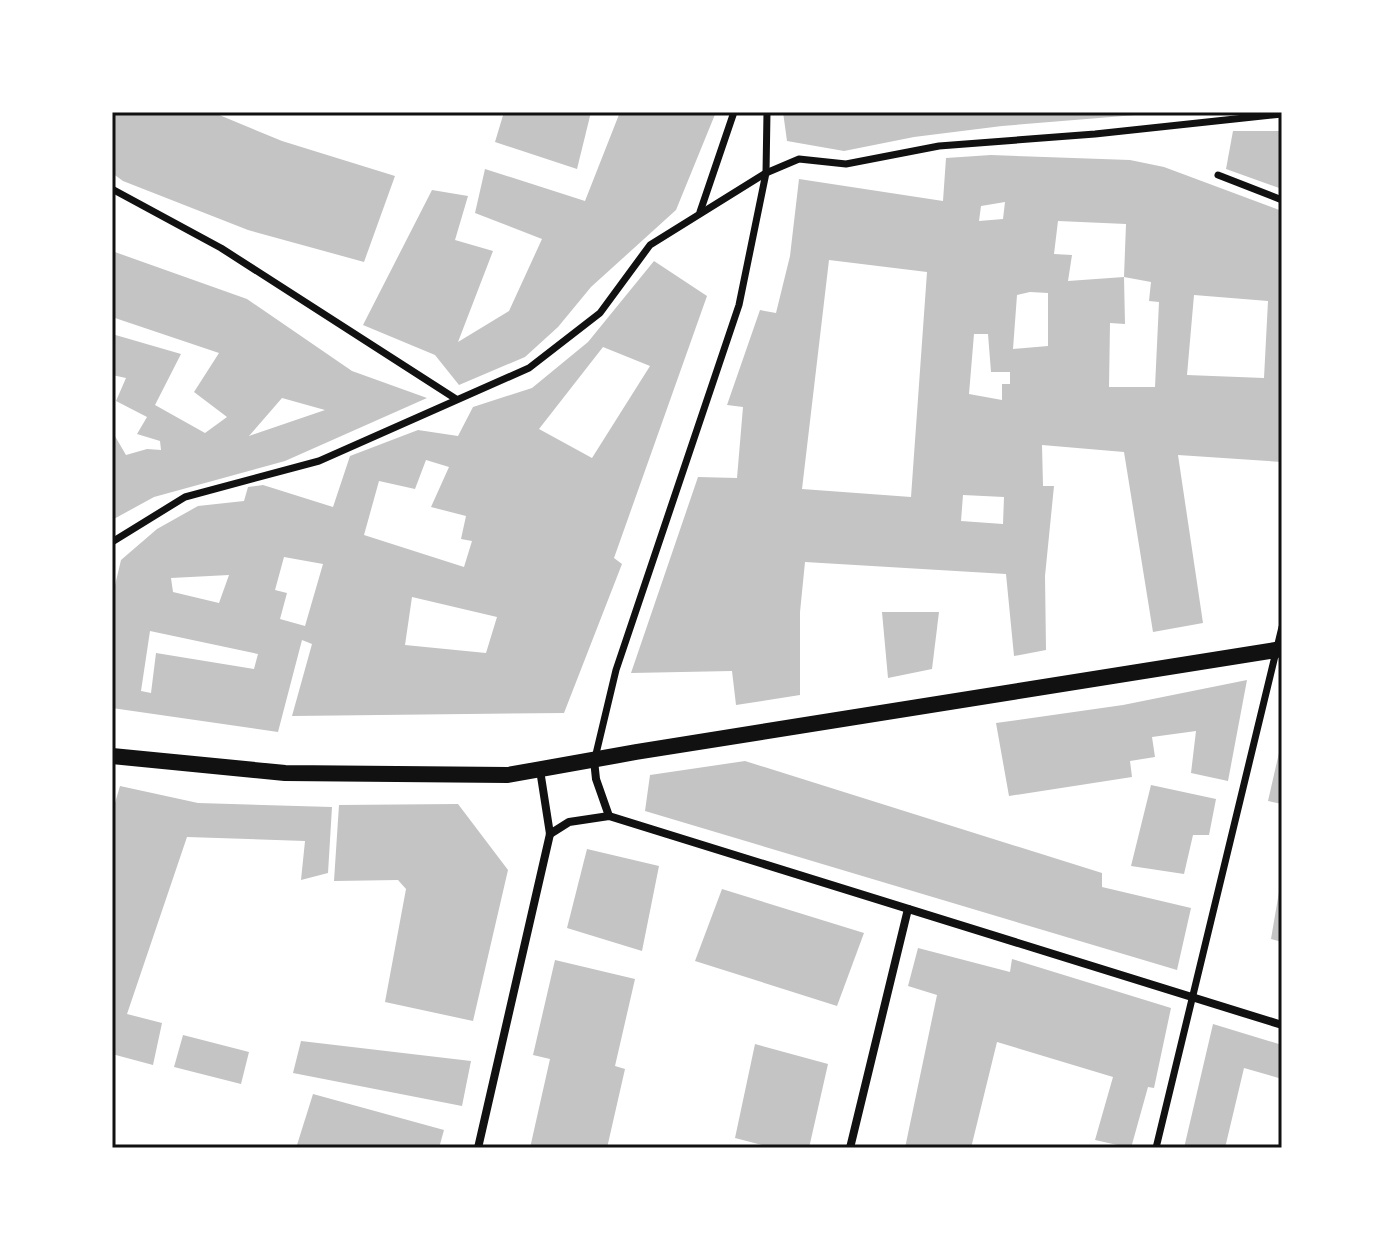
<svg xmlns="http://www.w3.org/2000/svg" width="1394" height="1260" font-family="'Noto Sans',sans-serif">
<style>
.building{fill:#c4c4c4;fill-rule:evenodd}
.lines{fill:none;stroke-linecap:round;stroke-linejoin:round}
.pedestrian{stroke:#111;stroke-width:7}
.minor{stroke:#111;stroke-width:8}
.secondary{stroke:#111;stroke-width:16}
.neatline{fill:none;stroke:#111;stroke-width:3}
</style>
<rect width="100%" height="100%" fill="#fff"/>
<g class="building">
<polygon points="112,112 212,112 282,141 395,176 364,262 248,230 123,181 112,173"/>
<polygon points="504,112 591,112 577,169 495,142"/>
<polygon points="620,112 716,112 676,210 591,287 558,327 525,357 459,385 435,355 363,325 432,190 468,196 455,240 493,251 458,342 509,311 542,239 475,213 485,169 585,201"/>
<polygon points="783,112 1147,112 1148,114 1002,126 914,137 844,151 787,141"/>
<polygon points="1233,131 1282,131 1282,189 1226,169"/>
<path d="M991 155 1130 160 1164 167 1282 211V462L1178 455 1203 623 1153 632 1124 452 1042 445 1043 486H1054L1045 576 1046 650 1014 656 1006 574 805 562 800 612V695L736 705 732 671 631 673 698 477 737 478 743 407 727 405 760 310 776 313 790 256 799 179 943 201 946 158ZM1005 202 1003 219 979 221 981 206ZM1058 221 1126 224 1124 277 1151 282 1149 301 1159 302 1155 387H1109L1110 323 1125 324 1124 277 1068 281 1072 255 1054 254ZM829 260 927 272 911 497 802 489ZM1030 292 1048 293V346L1013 349 1017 295ZM1194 295 1268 301 1264 378 1187 375ZM974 334H988L991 372H1010V384H1002V400L969 394ZM963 495 1004 497 1003 524 961 521Z"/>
<path d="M112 251 247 299 352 371 427 398 285 461 154 497 112 520V431L126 455 147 449 161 450 160 441 137 434 147 417 116 401 126 378 112 375V334L181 354 155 405 205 433 227 417 194 392 219 353 112 317ZM282 398 325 410 249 436Z"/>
<path d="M654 261 707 296 614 558 622 564 564 713 292 716 312 644 302 640 278 732 112 708V598L121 560 157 529 198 506 244 501 248 487 263 485 333 507 350 456 418 430 458 436 473 407 532 388 588 342ZM603 347 650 366 592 458 539 429ZM426 460 449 467 431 507 466 516 461 539 472 541 464 567 364 535 379 481 415 489ZM284 557 323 564 305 626 280 619 287 593 275 590ZM229 575 219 603 173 592 171 578ZM412 597 497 617 486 653 405 645ZM150 631 258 654 254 669 156 653 151 693 141 691Z"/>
<polygon points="882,612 939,612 932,669 888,678"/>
<polygon points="1247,680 1228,781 1191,773 1196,731 1152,737 1155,757 1130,761 1132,777 1009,796 996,723 1123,705"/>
<polygon points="1281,744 1282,744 1282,804 1268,801"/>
<polygon points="745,761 1102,873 1102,887 1191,908 1177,970 645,811 650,775"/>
<polygon points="1151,785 1216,799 1209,835 1193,835 1184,874 1131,866"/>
<polygon points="120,786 198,803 332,807 328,873 301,880 305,841 187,837 127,1014 162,1023 153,1065 112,1054 112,813"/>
<polygon points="458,804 508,870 473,1021 385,1002 406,889 398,880 334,881 339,805"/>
<polygon points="587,849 659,866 642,951 567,928"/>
<polygon points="1280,886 1282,886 1282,942 1271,939"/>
<polygon points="722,889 864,933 837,1006 695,961"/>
<polygon points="918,948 1010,972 1012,959 1171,1008 1154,1088 1148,1087 1131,1148 1095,1140 1113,1077 997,1042 971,1148 905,1148 937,995 908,986"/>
<polygon points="555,960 635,979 615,1066 625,1069 607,1148 530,1148 550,1059 533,1055"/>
<polygon points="1213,1024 1282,1045 1282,1079 1244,1068 1225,1148 1184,1148"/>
<polygon points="183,1035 249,1052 241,1084 174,1067"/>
<polygon points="301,1041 471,1061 462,1106 293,1073"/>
<polygon points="755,1044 828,1064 809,1148 774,1148 735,1138"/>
<polygon points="313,1094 444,1130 439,1148 309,1148 297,1145"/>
</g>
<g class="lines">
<g class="pedestrian">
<polyline points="1218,175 1282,200"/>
<polyline points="112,189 221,248 456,399"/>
<polyline points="700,212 734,112"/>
<polyline points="112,542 185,497 319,461 529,368 600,313 650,245 766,173 799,159 846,164 939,146 1095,134 1282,114"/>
<polyline points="595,758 616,670 739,305 766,173 767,112"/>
<polyline points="1156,1148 1282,627"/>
</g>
<g class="minor">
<polyline points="594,760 596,779 609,816"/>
<polyline points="550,834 569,822 609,816 1282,1025"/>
<polyline points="478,1148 550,834 540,770"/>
<polyline points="850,1148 908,909"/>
</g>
<polyline class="secondary" points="112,756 285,773 508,775 636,752 1282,649"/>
</g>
<rect width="1394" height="1260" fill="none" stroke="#ffffff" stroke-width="228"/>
<rect x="114" y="114" width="1166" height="1032" class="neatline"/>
</svg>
